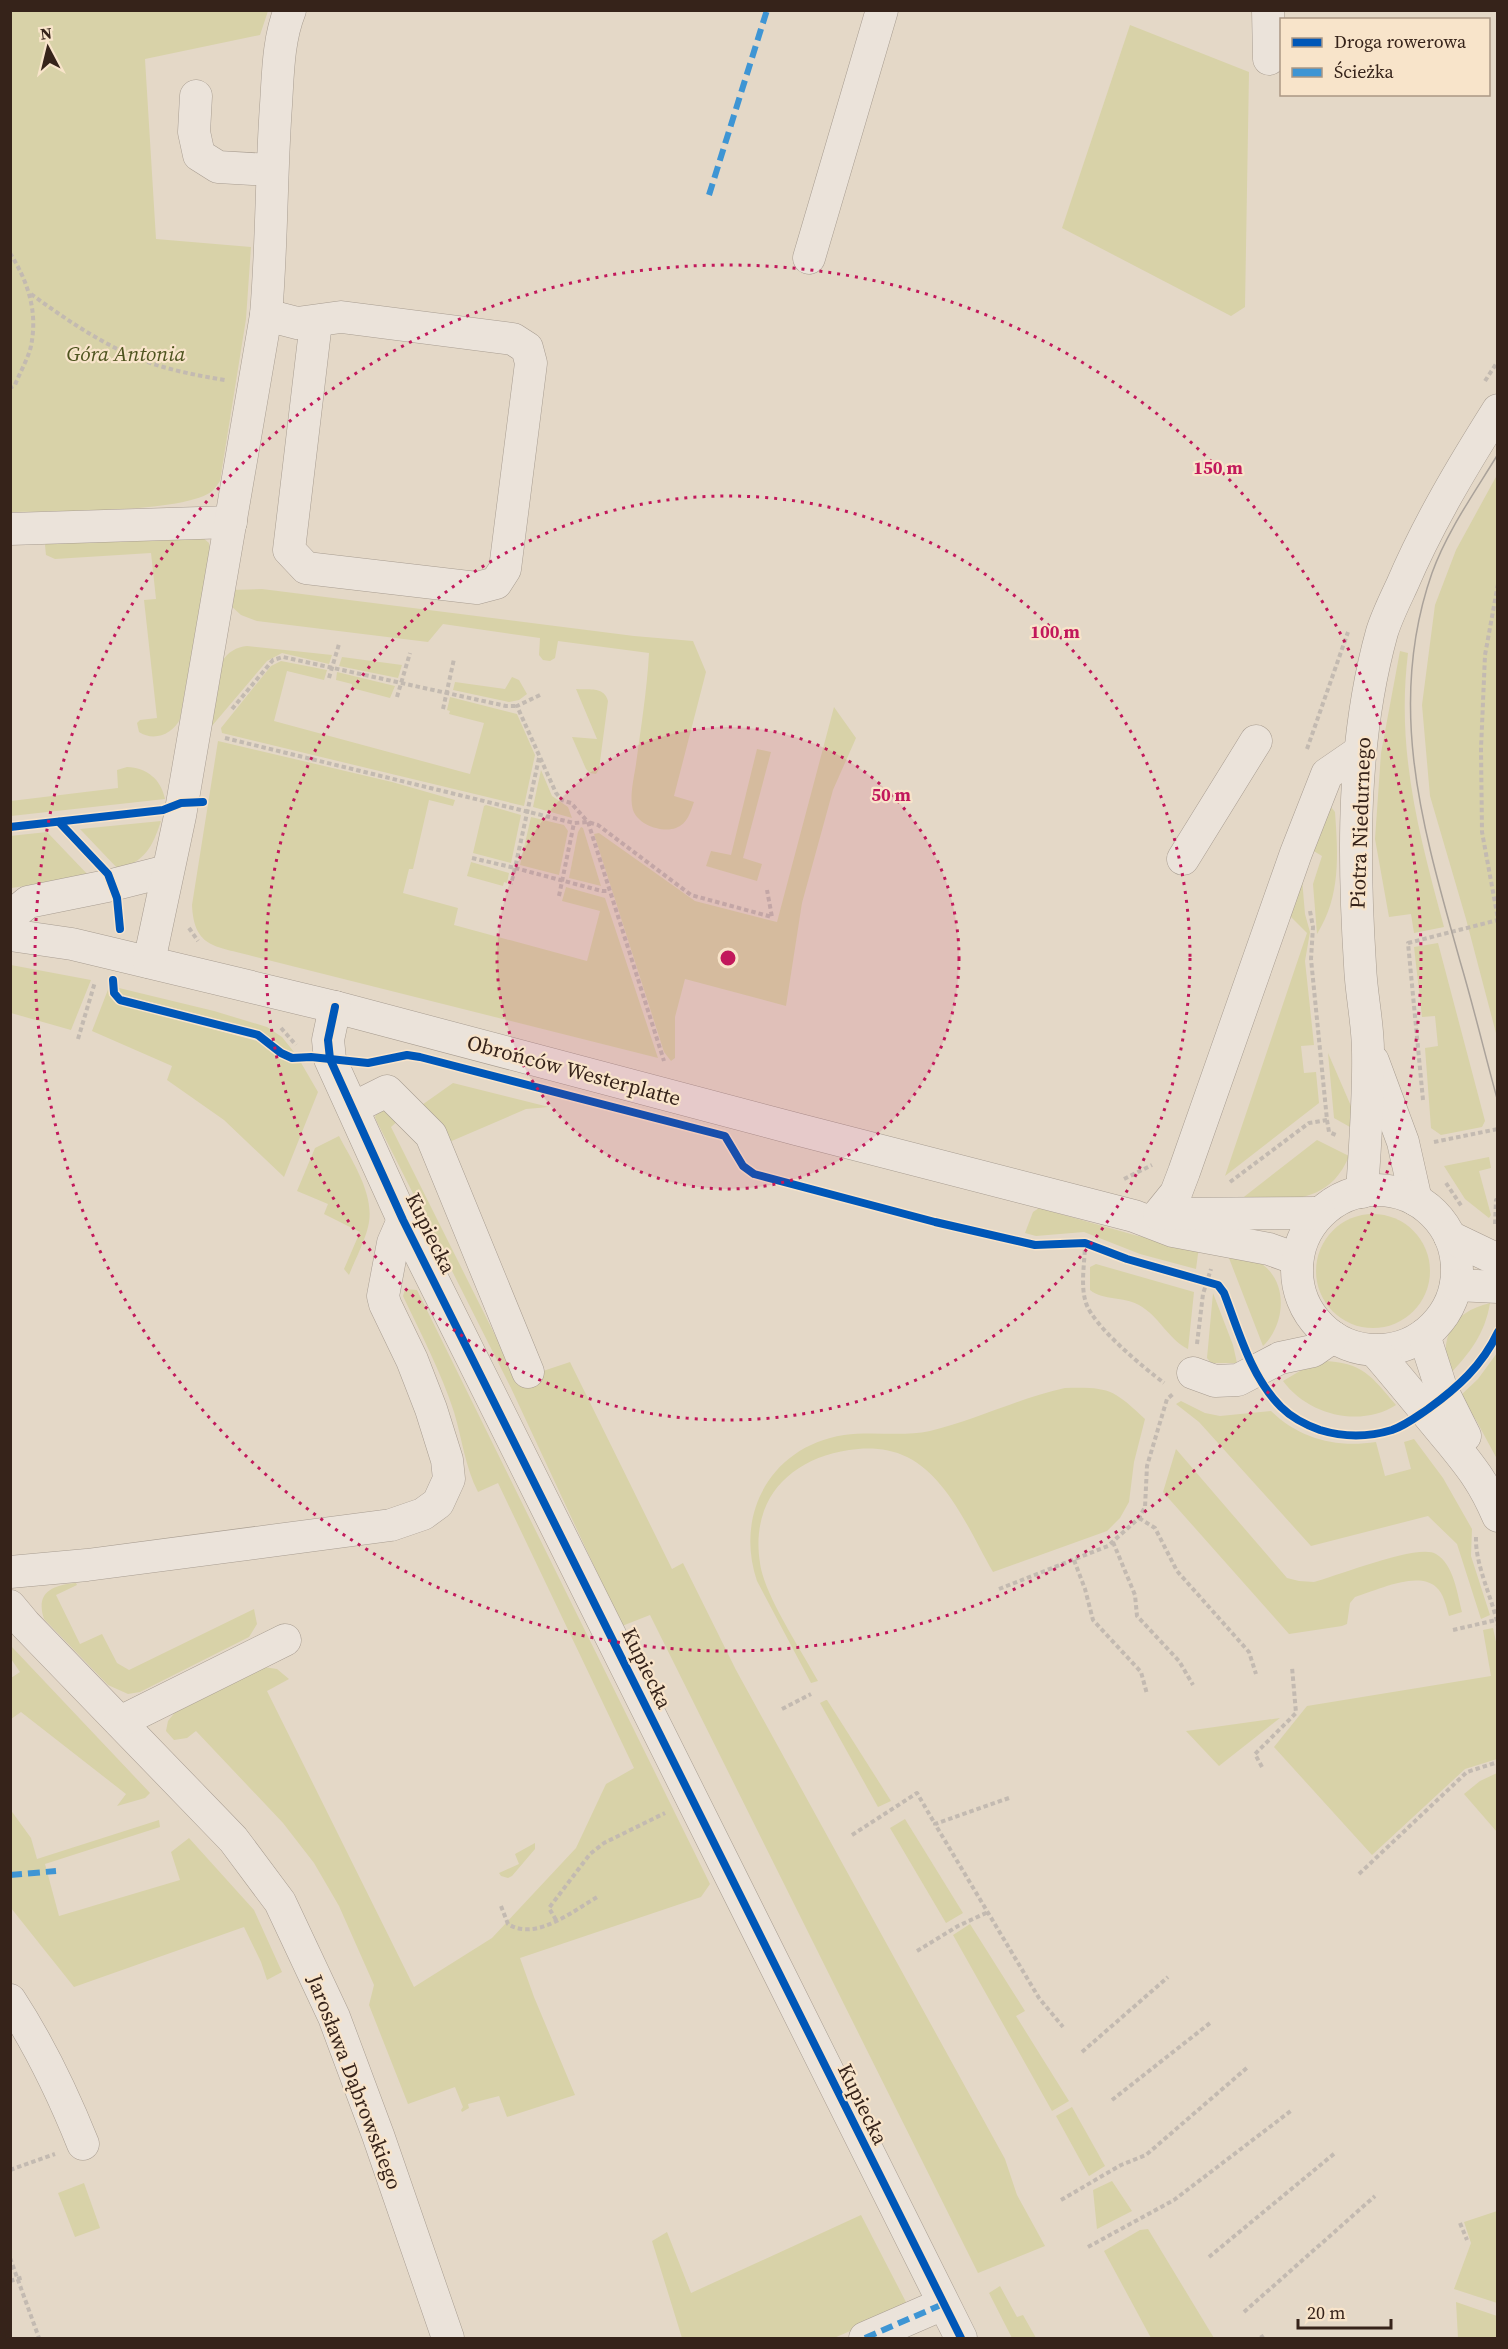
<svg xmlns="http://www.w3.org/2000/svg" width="1508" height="2349" font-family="'Source Serif 4',serif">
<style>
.green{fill:#d8d2a8}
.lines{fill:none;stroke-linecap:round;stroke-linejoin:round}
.minor-casing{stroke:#a89d91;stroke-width:33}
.path{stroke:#c3bab1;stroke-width:4;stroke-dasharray:4.5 3;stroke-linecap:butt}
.minor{stroke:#ebe3da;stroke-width:32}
.tram{stroke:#aaa29a;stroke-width:1.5}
.quiet{stroke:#3e95d4;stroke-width:6;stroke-dasharray:12 6;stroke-linecap:butt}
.cycleway-casing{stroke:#f8e4ca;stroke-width:11}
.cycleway{stroke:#0057b8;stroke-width:8}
.ring{fill:none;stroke:#c2185b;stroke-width:3;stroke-dasharray:3 6}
.labels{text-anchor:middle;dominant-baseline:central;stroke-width:4.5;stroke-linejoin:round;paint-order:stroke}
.park-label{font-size:21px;font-style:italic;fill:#4e541f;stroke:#f8e4ca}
.street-label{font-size:21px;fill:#36231a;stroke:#f8e4ca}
.centre{fill:#c2185b;stroke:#f8e4ca;stroke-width:3}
.ring-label{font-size:18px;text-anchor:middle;font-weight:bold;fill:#c2185b;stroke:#f8e4ca;stroke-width:4.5;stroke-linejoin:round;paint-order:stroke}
</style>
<rect width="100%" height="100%" fill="#e4d8c7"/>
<g class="green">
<path d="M10 11H268L260 35 145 59 156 239 251 247 246 319 220 481C217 485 214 490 211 492 181 513 52 511 11 512Z"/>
<polygon points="1130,25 1249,72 1245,307 1231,316 1062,228"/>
<polygon points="1497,475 1497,1037 1466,919 1430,796 1422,705 1435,605 1456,550"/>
<path d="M202 537 209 543 210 549 180 719C173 734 154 742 139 732L137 723 140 720 157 718 144 600 156 599 151 553 55 559 46 555 45 545 48 541Z"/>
<path d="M262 589 634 636 693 641 706 672 674 796 694 802C690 813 688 823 676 828 662 833 638 825 633 810 629 797 634 778 636 764 641 727 647 690 649 653L558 641 555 658 550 661 543 660 539 655 540 638 443 624 428 642 257 621 241 615 230 605 231 590Z"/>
<path d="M247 646 332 655 329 664 282 653 267 661 211 727 222 662C227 652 237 647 247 646Z"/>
<path d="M1400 651 1408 653C1396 751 1419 834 1444 927L1414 933 1411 914 1389 917 1375 839 1381 753Z"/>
<polygon points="342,657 402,665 398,678 339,666"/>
<polygon points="281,661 327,670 324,680 287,671 274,721 470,774 484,723 449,714 450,711 447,710 450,697 517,714 535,755 524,806 222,733 221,728 271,666"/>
<polygon points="337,672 395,686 390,698 352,688 352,684 336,680"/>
<polygon points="512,677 519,680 527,694 519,700 509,702 453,690 455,682 505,689"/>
<path d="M576 689C589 690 604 686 608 701L599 769 596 774 590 773 586 769 572 737 597 739Z"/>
<polygon points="834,707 856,738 833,790 802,903 786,1006 685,979 675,1017 675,1058 671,1061 664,1052 594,834 599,833 695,901 777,922"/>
<path d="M218 741 392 782 455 800 453 806 429 800 413 869H409L403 893 458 908 454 925 587 961 600 911 562 901 566 887 605 898 658 1058 252 956C217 946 194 949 192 905Z"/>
<polygon points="757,749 771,752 743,858 762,864 757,881 706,866 711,851 731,855"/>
<path d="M127 767C147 768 161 779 165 799L11 816V801L118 788 117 770Z"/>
<polygon points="541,770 552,796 568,807 572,818 533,807"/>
<polygon points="486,805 521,815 511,863 473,853 484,806"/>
<path d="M1331 807 1335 812C1338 855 1341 896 1317 934L1313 884 1322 856 1312 850Z"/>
<polygon points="531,817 564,825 568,831 559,875 520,865"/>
<path d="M161 821C152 848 146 859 119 870L80 829Z"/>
<polygon points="581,827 583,828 601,886 569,878 578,832"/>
<polygon points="47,832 90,877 11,888 10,836"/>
<polygon points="471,862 509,873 507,883 504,882 503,886 467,876"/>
<polygon points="1302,879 1305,914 1310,932 1305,961 1314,1045 1301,1046 1304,1073 1316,1072 1319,1103 1225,1176 1307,933 1289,915"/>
<polygon points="1438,943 1485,1121 1482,1127 1441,1135 1431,1128 1425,1048 1438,1046 1435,1016 1422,1017 1414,947"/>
<polygon points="11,965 91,980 71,1030 11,1013"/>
<polygon points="109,987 109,995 116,1002 257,1041 280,1059 293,1062 300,1061 318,1092 284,1177 224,1120 167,1080 172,1066 92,1031"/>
<polygon points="119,988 214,1011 267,1027 282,1037 294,1052 283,1049 258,1030 120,994"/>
<polygon points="1328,1053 1354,1113 1357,1131 1334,1118"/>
<polygon points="453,1083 549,1107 526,1109 447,1143 412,1112"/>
<polygon points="387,1109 400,1119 391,1127 519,1383 543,1371 570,1362 672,1569 683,1563 736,1670 1005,2159 1017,2195 1045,2246 978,2273 650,1615 622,1626 511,1388 377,1122 375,1117 377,1112"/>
<path d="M339 1136C353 1163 376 1196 368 1227 364 1243 355 1260 349 1275L344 1269 360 1232 324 1214 328 1204 297 1191 315 1148Z"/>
<path d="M1317 1140 1349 1156C1329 1206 1284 1200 1240 1200Z"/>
<polygon points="1489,1157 1491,1168 1479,1171 1491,1215 1489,1218 1465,1199 1444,1166"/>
<polygon points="1039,1208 1138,1236 1199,1246 1196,1269 1140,1254 1084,1232 1036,1236 1025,1233 1033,1212"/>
<circle cx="1373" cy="1271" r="57"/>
<path d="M1227 1253C1236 1255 1246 1257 1255 1260 1289 1276 1287 1323 1263 1346Z"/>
<path d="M1096 1264 1194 1292 1188 1349C1168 1339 1159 1316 1139 1305 1123 1296 1104 1301 1090 1290V1267Z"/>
<path d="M405 1289 417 1290 710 1884 701 1897 520 1958 534 1997 575 2095 507 2117 499 2096 468 2104 469 2108 462 2112 461 2110 463 2107 455 2087 408 2104 369 2005 374 1985 339 1906 314 1863 283 1823 196 1731 187 1738 174 1740 166 1731 168 1721 176 1711 264 1667 277 1669 289 1679 267 1691 414 1987 492 1938 576 1848 606 1784 634 1768 498 1483 478 1492C465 1467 462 1438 454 1412 441 1372 421 1334 403 1296Z"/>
<polygon points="1213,1293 1233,1345 1237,1363 1211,1363 1207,1358"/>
<path d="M1490 1303C1485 1334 1469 1354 1448 1376 1440 1337 1450 1313 1490 1303Z"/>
<polygon points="1497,1353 1497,1459 1476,1420 1459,1397 1478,1379"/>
<path d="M1322 1361C1363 1362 1371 1376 1396 1405 1360 1428 1308 1415 1283 1381L1310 1365Z"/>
<path d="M1065 1388C1109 1387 1113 1389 1145 1419L1134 1462 1129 1502 1120 1518 1107 1531 993 1572C971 1534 948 1477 907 1457 889 1448 868 1447 849 1450 789 1459 750 1500 760 1563 764 1595 802 1651 818 1681L811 1683 757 1581C734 1513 772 1446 844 1435 873 1431 902 1437 930 1431 976 1420 1019 1398 1065 1388Z"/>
<path d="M1181 1401 1205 1413 1220 1416 1271 1411C1300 1439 1336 1448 1376 1442L1385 1476 1411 1469 1404 1442 1414 1439 1443 1478 1472 1529 1471 1556 1490 1615 1481 1619 1457 1544 1428 1516 1311 1546 1199 1422 1176 1404Z"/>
<path d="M1176 1449 1287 1578 1299 1581 1314 1582C1337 1576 1419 1543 1436 1554 1454 1565 1457 1593 1462 1612L1449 1616C1446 1606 1444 1594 1436 1587 1418 1570 1375 1591 1355 1597L1350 1603 1347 1624 1342 1626 1289 1634 1163 1492Z"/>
<path d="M76 1583 77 1585 56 1595 80 1644 102 1634 117 1663 129 1670 254 1609 257 1624 249 1637 140 1692 128 1694 108 1685 44 1619C35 1592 53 1585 76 1583Z"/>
<polygon points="1493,1628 1498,1651 1497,1759 1465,1769 1372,1855 1274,1747 1307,1706 1491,1676 1483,1630"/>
<polygon points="11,1646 150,1793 145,1798 117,1806 126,1794 21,1712 11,1719 11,1678 20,1672 11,1659"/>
<polygon points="826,1700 827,1700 891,1801 878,1807 820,1703"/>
<polygon points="1280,1718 1219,1766 1186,1731"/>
<polygon points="1497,1773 1497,1832 1464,1794 1480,1781"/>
<polygon points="10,1809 31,1838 37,1859 159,1820 160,1827 45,1864 59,1916 180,1880 171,1852 189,1838 254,1910 282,1972 267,1980 261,1962 244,1927 74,1987 11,1908"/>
<polygon points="905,1819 963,1913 946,1923 890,1828"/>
<polygon points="535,1843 535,1849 512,1876 508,1878 501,1876 499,1873 519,1864 515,1854"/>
<polygon points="970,1924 1025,2011 1016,2016 1069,2101 1052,2111 953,1935"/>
<polygon points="1072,2107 1105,2166 1089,2176 1056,2116"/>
<polygon points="1112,2181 1132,2211 1097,2229 1093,2190"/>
<polygon points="84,2183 100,2228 75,2237 58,2193"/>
<polygon points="1497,2211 1498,2211 1497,2303 1454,2289 1471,2243 1464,2222"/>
<polygon points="861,2215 908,2306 834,2338 682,2338 652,2241 667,2232 691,2293"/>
<polygon points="1148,2229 1214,2338 1151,2338 1104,2251 1140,2230"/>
<polygon points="1000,2286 1017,2317 1023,2315 1036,2338 1012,2338 989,2293"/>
<polygon points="1456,2302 1497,2316 1497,2338 1458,2338"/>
</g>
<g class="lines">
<defs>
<g id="minor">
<polyline points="1268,10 1269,59"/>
<polyline points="196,96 194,132 199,155 218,167 271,170"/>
<polyline points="809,258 882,10"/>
<polyline points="266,315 297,323 341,317 513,339 527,348 531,363 505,569 496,583 477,588 306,568 289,550 316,322"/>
<polyline points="10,529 231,522"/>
<polyline points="1183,859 1256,741"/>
<polyline points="10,917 28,902 112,885 167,871"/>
<polyline points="10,935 72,944 335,1007 796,1129 1134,1216 1173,1231 1269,1249 1297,1259"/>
<path d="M149 962 180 816 266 315C272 245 271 175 276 105 278 74 278 40 290 10"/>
<polyline points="335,1007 328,1040 330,1059 403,1220 961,2338"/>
<polyline points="1373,1061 1403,1142 1416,1200"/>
<polyline points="353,1108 387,1091 431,1135 528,1372"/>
<circle cx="1377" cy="1270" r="80"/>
<path d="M1362 1192C1365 1145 1369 1098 1368 1051 1368 1023 1361 994 1360 965 1353 854 1352 740 1382 632 1387 616 1395 600 1402 585 1428 524 1462 467 1498 410"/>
<polyline points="1159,1214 1176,1193 1184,1172 1296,853 1327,774 1359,752"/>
<polyline points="1159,1214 1319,1213"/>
<polyline points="1450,1237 1498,1260"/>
<polyline points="1456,1285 1498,1287"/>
<polyline points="1424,1335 1441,1388 1465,1436"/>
<path d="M1375 1351C1401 1381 1425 1411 1450 1441 1472 1468 1484 1483 1498 1516"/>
<polyline points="1193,1373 1215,1381 1238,1380 1280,1358 1313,1351 1333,1337"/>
<polyline points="10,1572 87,1565 391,1525 423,1514 438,1503 449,1479 447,1460 431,1409 412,1360 385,1304 383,1296 393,1243 403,1220"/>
<polyline points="10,1606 25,1624 233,1839 280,1902 334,2017 378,2135 448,2338"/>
<polyline points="120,1722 285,1640"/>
<path d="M10 2000C40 2046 63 2094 83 2144"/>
<polyline points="865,2338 943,2304"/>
</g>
</defs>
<use href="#minor" class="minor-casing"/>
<g class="path">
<path d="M10 253C28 282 38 311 31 346 28 359 20 372 15 385L10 388"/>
<path d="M31 294C64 318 97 341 135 357 163 369 194 375 225 380"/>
<polyline points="1485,381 1498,361"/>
<polyline points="1498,584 1485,655 1481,749 1482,832 1498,919"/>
<polyline points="329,678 339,644"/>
<polyline points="540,695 517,706 556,793 562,800 571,803 588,822 664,1061"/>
<polyline points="397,697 410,653"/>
<polyline points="232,709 273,660 283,657 506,706 517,706"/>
<polyline points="443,709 454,659"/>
<polyline points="225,738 574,823 588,822 598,825 691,895 772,917 767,890"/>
<polyline points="1307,749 1348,632"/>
<polyline points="539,758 515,868 602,891 609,891"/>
<polyline points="472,858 515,868 511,884"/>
<polyline points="559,896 574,823"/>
<polyline points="1310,911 1313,927 1311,959 1327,1120 1329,1132 1336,1135"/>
<polyline points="189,928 198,941"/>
<polyline points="281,1028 296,1045"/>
<polyline points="78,1039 95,982"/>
<polyline points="1423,1100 1408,943 1498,920"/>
<polyline points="1434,1142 1498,1129"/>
<polyline points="1124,1179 1152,1165"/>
<polyline points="1230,1182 1309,1123 1327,1120"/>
<polyline points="1446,1183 1462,1207"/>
<polyline points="1495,1224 1496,1200 1498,1200"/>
<path d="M1085 1243C1085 1262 1080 1285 1086 1303 1094 1327 1143 1367 1164 1383"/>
<polyline points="1197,1344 1203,1294 1211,1269"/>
<polyline points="1139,1518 1155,1528 1177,1571 1249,1652 1256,1674"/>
<path d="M1476 1537C1475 1565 1492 1597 1498 1626"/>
<polyline points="1113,1542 1135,1595 1137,1616 1179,1661 1193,1685"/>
<polyline points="1074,1560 1085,1589 1093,1620 1141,1672 1147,1694"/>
<polyline points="999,1589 1108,1546 1139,1518 1145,1507 1147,1466 1167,1399 1173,1394"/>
<polyline points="1453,1630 1496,1620"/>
<polyline points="782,1709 811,1694"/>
<polyline points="1262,1767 1255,1754 1296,1713 1292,1667"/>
<polyline points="1009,1798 935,1824 1039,1998 1063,2027"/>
<polyline points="852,1835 917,1793 935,1824"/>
<polyline points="1359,1874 1467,1772 1498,1762"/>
<path d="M501 1906 508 1924C536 1942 574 1910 599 1896"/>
<polyline points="556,1920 549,1908 590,1854 604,1843 665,1813"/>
<polyline points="917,1951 958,1926 988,1912"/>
<polyline points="1082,2052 1168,1977"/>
<polyline points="1112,2100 1210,2023"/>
<polyline points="10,2170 55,2154"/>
<polyline points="1061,2200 1121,2165 1146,2155 1249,2066"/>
<polyline points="1460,2223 1467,2240"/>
<polyline points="1088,2247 1174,2200 1292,2110"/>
<polyline points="1209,2257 1335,2153"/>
<polyline points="10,2258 39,2338"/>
<polyline points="10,2281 24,2277"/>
<polyline points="1244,2312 1375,2196"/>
<polyline points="1261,2335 1263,2338"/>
</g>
<use href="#minor" class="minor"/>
<path class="tram" d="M1498 454C1475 492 1447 531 1432 573 1385 707 1424 832 1460 961 1474 1008 1485 1055 1498 1102"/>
<g class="quiet">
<polyline points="709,195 767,10"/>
<polyline points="10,1875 56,1871"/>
<polyline points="865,2338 943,2304"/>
</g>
<defs>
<g id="cycleway">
<polyline points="59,822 108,874 117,898 120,929"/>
<polyline points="10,827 163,810 181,803 203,802"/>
<path d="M113 980 114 993 120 1000 258 1035 281 1053 292 1058 311 1057 368 1063 407 1055 420 1057 725 1136 743 1166 754 1174 935 1222 1035 1245 1085 1243 1127 1259 1218 1285 1224 1293C1239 1332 1251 1377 1281 1407 1292 1418 1306 1425 1320 1430 1343 1437 1369 1437 1392 1430 1406 1425 1416 1417 1428 1409 1457 1388 1482 1366 1498 1332"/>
<polyline points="335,1007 328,1040 330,1059 403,1220 961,2338"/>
</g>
</defs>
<use href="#cycleway" class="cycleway-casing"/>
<use href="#cycleway" class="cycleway"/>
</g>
<circle cx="728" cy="958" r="231" fill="#c2185b" fill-opacity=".12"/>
<g class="ring">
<circle cx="728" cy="958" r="231"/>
<circle cx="728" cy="958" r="462"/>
<circle cx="728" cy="958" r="693"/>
</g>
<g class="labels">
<g class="park-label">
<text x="126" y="353">Góra Antonia</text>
</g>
<g class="street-label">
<text transform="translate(1360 823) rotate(-88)">Piotra Niedurnego</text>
<text transform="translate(574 1070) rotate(15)">Obrońców Westerplatte</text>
<text transform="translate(431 1233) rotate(64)">Kupiecka</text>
<text transform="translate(647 1668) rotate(64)">Kupiecka</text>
<text transform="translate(355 2082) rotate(69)">Jarosława Dąbrowskiego</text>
<text transform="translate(863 2104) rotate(64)">Kupiecka</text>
</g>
</g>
<circle cx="728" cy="958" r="9" class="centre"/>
<g class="ring-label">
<text x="1218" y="474">150 m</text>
<text x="1055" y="638">100 m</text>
<text x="891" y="801">50 m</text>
</g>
<rect width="1508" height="2349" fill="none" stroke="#36231a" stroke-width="24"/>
<rect x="1280" y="18" width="210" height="78" fill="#f8e4ca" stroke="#aa9784" stroke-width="1.5"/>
<rect x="1292" y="38" width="30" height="9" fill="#0057b8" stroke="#aa9784" stroke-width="1.5"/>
<text x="1334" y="48" font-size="18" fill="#36231a">Droga rowerowa</text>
<rect x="1292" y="68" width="30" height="9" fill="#3e95d4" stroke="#aa9784" stroke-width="1.5"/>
<text x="1334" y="78" font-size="18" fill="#36231a">Ścieżka</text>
<g transform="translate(48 48) rotate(353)" stroke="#f8e4ca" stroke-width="4.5" paint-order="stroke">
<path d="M0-4.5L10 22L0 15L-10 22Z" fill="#36231a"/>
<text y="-9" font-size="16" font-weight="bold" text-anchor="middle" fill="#36231a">N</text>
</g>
<path d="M1298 2319v9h93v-9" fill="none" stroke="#36231a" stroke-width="3"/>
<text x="1307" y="2319" font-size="18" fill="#36231a" stroke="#f8e4ca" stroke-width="4.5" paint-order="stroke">20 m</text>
</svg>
